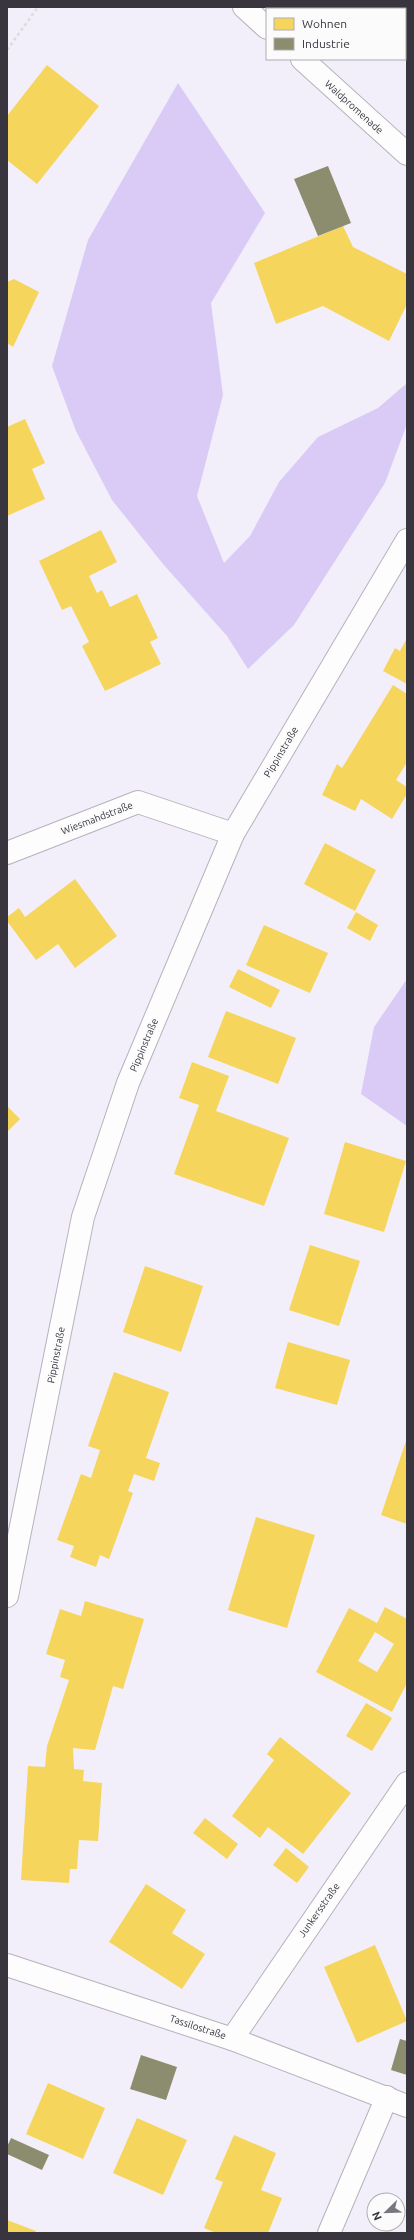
<svg xmlns="http://www.w3.org/2000/svg" width="414" height="2240" font-family="Ubuntu,sans-serif">
<style>
.forest{fill:#dacbf6}
.homes{fill:#f6d55c;fill-rule:evenodd}
.industry{fill:#8c8c6e}
.lines{fill:none;stroke-linecap:round;stroke-linejoin:round}
.minor-casing{stroke:#b6b2bc;stroke-width:24}
.path{stroke:#dddbdf;stroke-width:2.5;stroke-dasharray:3 3;stroke-linecap:butt}
.minor{stroke:#fdfdfe;stroke-width:22}
.labels{text-anchor:middle;dominant-baseline:central;stroke-width:4;stroke-linejoin:round;paint-order:stroke}
.street-label{font-size:10px;fill:#38353f;stroke:#fbfbfb}
</style>
<rect width="100%" height="100%" fill="#f2effa"/>
<g class="forest">
<polygon points="178,83 265,213 211,303 223,395 197,496 224,563 250,536 279,482 318,437 378,408 407,383 407,424 385,483 294,625 248,669 227,636 163,564 112,500 76,431 52,366 88,240"/>
<polygon points="407,979 407,1126 361,1094 374,1027"/>
</g>
<g class="homes">
<polygon points="407,21 407,38 405,37"/>
<polygon points="47,65 99,106 37,184 7,160 7,116"/>
<polygon points="343,226 353,247 407,274 407,304 389,341 323,306 276,324 254,263"/>
<polygon points="14,279 39,292 13,347 7,343 7,282"/>
<polygon points="25,419 45,463 32,469 45,499 7,516 7,427"/>
<polygon points="101,530 117,562 89,576 97,593 102,590 110,607 137,594 158,638 150,642 161,664 105,691 82,646 89,642 71,606 62,610 39,561"/>
<polygon points="407,638 407,684 383,671 395,648 400,651"/>
<polygon points="393,685 407,694 407,762 396,780 407,787 407,794 392,819 361,799 355,811 322,795 337,764 342,768"/>
<polygon points="325,843 376,870 355,911 304,884"/>
<polygon points="75,879 117,936 75,968 58,944 36,960 7,921 7,917 19,908 25,917"/>
<polygon points="356,912 378,925 370,941 347,928"/>
<polygon points="264,925 328,953 310,993 246,965"/>
<polygon points="238,969 280,990 271,1008 229,987"/>
<polygon points="226,1011 296,1038 278,1084 208,1057"/>
<polygon points="192,1062 229,1076 216,1111 289,1138 264,1206 174,1174 199,1105 179,1098"/>
<polygon points="7,1106 20,1119 7,1132"/>
<polygon points="345,1142 406,1161 384,1232 324,1214"/>
<polygon points="310,1245 360,1261 339,1326 289,1310"/>
<polygon points="145,1266 203,1286 181,1352 123,1332"/>
<polygon points="288,1342 350,1360 337,1405 275,1388"/>
<polygon points="114,1372 169,1392 146,1458 160,1463 154,1481 134,1474 128,1491 133,1493 109,1559 100,1555 96,1567 70,1557 74,1546 57,1540 81,1474 91,1478 100,1450 88,1446"/>
<polygon points="407,1438 407,1524 381,1515"/>
<polygon points="256,1517 315,1535 287,1628 228,1610"/>
<polygon points="85,1601 144,1619 123,1689 113,1686 95,1750 73,1748 74,1769 84,1770 83,1781 102,1783 98,1841 79,1840 77,1869 70,1869 69,1883 21,1880 28,1766 45,1767 47,1746 69,1680 60,1677 65,1660 46,1654 60,1609 81,1616"/>
<path d="M385 1607 407 1619V1683L392 1712 316 1672 349 1608 377 1623ZM375 1632 394 1644 377 1672 358 1661Z"/>
<polygon points="366,1703 392,1718 372,1751 346,1736"/>
<polygon points="280,1737 351,1793 303,1854 268,1827 260,1838 232,1816 274,1760 267,1754"/>
<polygon points="205,1818 238,1844 227,1859 193,1833"/>
<polygon points="286,1848 309,1867 297,1883 273,1865"/>
<polygon points="146,1884 186,1910 172,1933 205,1954 182,1989 109,1942"/>
<polygon points="375,1945 407,2021 357,2043 324,1967"/>
<polygon points="48,2083 105,2108 83,2159 26,2134"/>
<polygon points="137,2118 187,2140 163,2195 113,2173"/>
<polygon points="234,2135 276,2153 261,2190 282,2198 268,2233 216,2233 204,2228 223,2182 215,2179"/>
<polygon points="7,2220 36,2231 35,2233 7,2233"/>
</g>
<g class="industry">
<polygon points="332,7 362,7 361,9 331,9"/>
<polygon points="328,166 351,223 318,236 294,179"/>
<polygon points="400,2039 407,2041 407,2075 391,2070"/>
<polygon points="141,2055 177,2067 166,2100 130,2089"/>
<polygon points="11,2138 49,2155 42,2170 7,2154 7,2147"/>
</g>
<g class="lines">
<defs>
<g id="minor">
<polyline points="244,7 267,28"/>
<polyline points="302,59 407,154"/>
<polyline points="7,853 138,802 233,834"/>
<polyline points="7,1596 83,1217 128,1083 233,834 407,540"/>
<polyline points="7,1965 232,2039 407,2106"/>
<polyline points="232,2039 407,1783"/>
<polyline points="329,2233 387,2097"/>
</g>
</defs>
<use href="#minor" class="minor-casing"/>
<polyline class="path" points="7,50 38,7"/>
<use href="#minor" class="minor"/>
</g>
<g class="labels">
<g class="street-label">
<text transform="translate(354 107) rotate(42)">Waldpromenade</text>
<text transform="translate(281 752) rotate(-59)">Pippinstraße</text>
<text transform="translate(97 818) rotate(-21)">Wiesmahdstraße</text>
<text transform="translate(144 1045) rotate(-67)">Pippinstraße</text>
<text transform="translate(56 1355) rotate(-79)">Pippinstraße</text>
<text transform="translate(319 1910) rotate(-55)">Junkersstraße</text>
<text transform="translate(198 2027) rotate(18)">Tassilostraße</text>
</g>
</g>
<rect width="414" height="2240" fill="none" stroke="#38353f" stroke-width="16"/>
<rect x="266" y="8" width="140" height="52" fill="#fbfbfb" stroke="#adacb0"/>
<rect x="274" y="18" width="20" height="12" fill="#f6d55c" stroke="#adacb0"/>
<text x="302" y="28" font-size="12" fill="#38353f">Wohnen</text>
<rect x="274" y="38" width="20" height="12" fill="#8c8c6e" stroke="#adacb0"/>
<text x="302" y="48" font-size="12" fill="#38353f">Industrie</text>
<g transform="translate(386 2212) rotate(247)"><circle r="19" fill="#fbfbfb" stroke="#adacb0"/>
<path d="M0-3L7 15L0 10L-7 15Z" fill="#797680"/>
<text y="-6" font-size="11" font-weight="bold" text-anchor="middle" fill="#38353f">N</text>
</g>
</svg>
